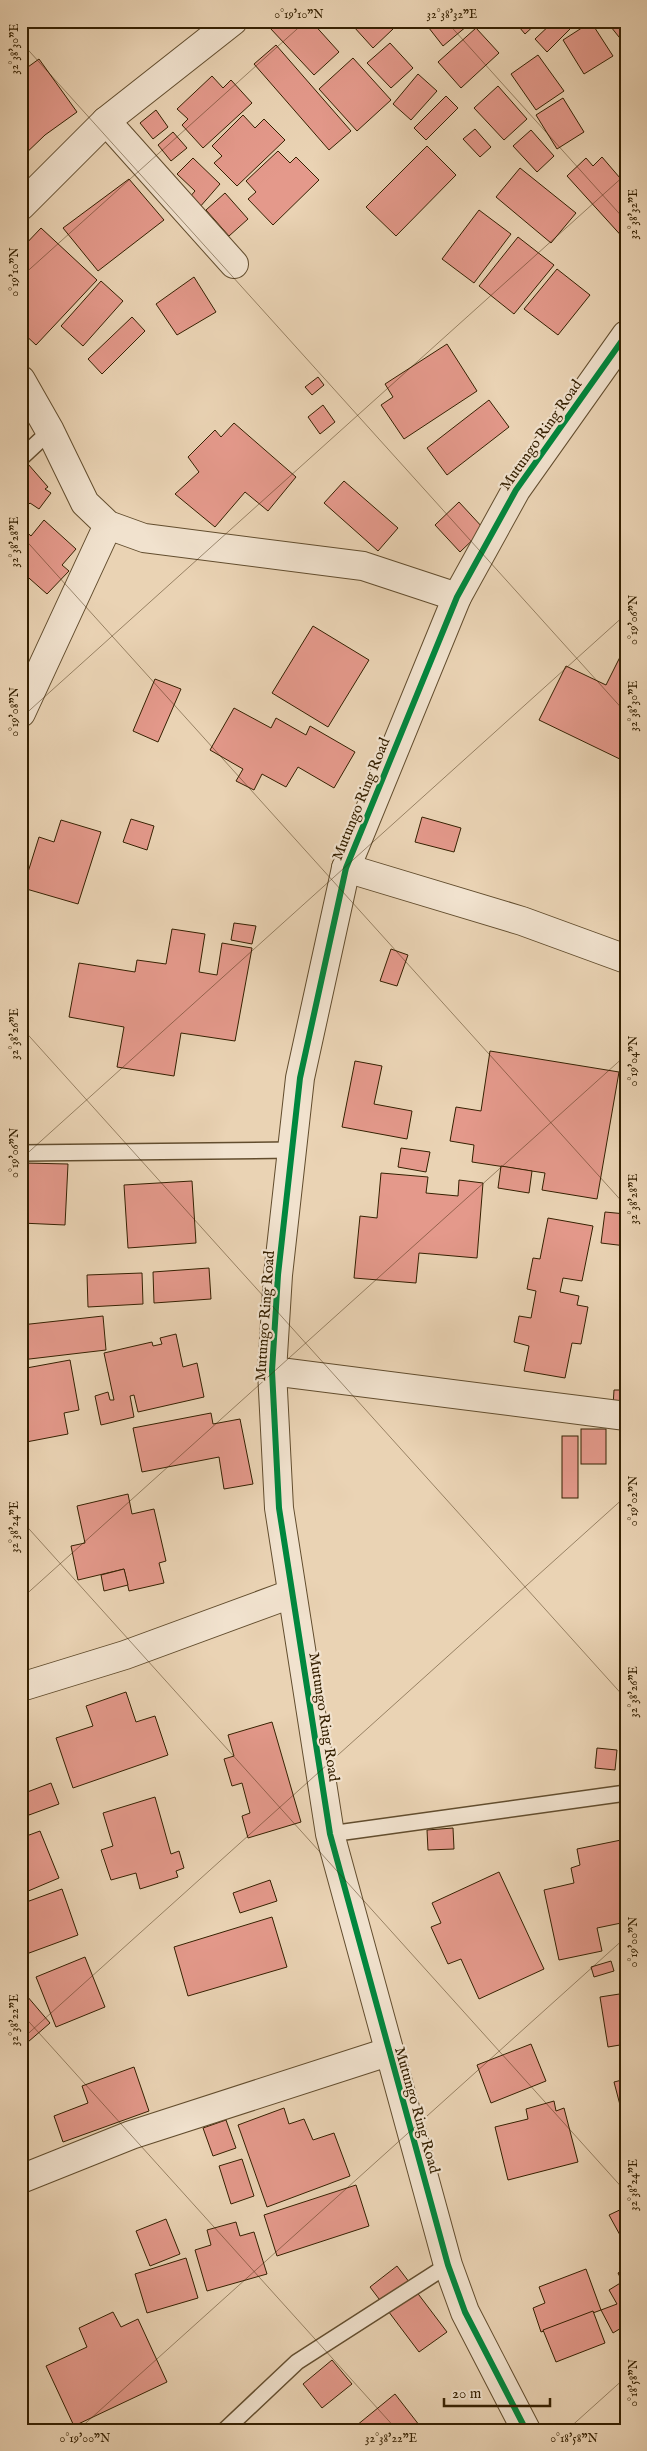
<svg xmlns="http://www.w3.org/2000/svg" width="647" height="2451" font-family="'IM FELL English',serif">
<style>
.building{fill:#e4998b;stroke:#352001}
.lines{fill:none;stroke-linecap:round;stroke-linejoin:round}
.lane-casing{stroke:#624d2e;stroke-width:18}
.street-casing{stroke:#624d2e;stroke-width:30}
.lane{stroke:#f1e2ce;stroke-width:15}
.street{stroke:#f1e2ce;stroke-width:28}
.cycleway-casing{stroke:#f1e2ce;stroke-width:9}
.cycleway{stroke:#00873e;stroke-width:6}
.ticks{fill:none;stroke:#352001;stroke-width:1;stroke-opacity:0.45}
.labels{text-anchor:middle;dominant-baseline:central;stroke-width:4.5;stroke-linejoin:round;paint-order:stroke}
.street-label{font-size:15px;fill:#352001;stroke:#f1e2ce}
.neatline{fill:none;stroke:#352001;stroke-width:2}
.ticks-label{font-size:12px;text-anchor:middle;fill:#352001}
</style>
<rect width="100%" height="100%" fill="#ead3b4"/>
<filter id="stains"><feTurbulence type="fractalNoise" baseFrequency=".004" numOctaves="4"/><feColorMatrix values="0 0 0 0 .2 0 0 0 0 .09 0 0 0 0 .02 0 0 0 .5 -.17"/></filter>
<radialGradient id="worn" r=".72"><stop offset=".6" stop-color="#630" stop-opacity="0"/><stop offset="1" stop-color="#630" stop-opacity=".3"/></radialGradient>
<g class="building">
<polygon points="277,21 311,21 339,52 314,75 270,28"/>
<polygon points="361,21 386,21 393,29 373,48 354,27"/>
<polygon points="427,21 473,21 443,46 425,23"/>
<polygon points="514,21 539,21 525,34"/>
<polygon points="554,21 578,21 547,52 535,39"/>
<polygon points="618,21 626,21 626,40 623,42 611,27"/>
<polygon points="591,22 613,56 584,74 563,40"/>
<polygon points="476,28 499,53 461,88 438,62"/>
<polygon points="390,43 413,68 391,88 367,63"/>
<polygon points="276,45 351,131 329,150 254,64"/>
<polygon points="538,55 564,91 536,110 511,74"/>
<polygon points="353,58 391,100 357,131 319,89"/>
<polygon points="39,59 77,112 45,135 21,158 21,72"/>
<polygon points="418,74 437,91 411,120 393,104"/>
<polygon points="212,76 223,88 231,80 252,103 203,148 182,125 188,119 177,109"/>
<polygon points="498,86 527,119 504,140 474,108"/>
<polygon points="446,96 458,108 426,140 414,128"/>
<polygon points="563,98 584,132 557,149 536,115"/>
<polygon points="156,110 168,127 153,139 140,123"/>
<polygon points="243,115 255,128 264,119 285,140 237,186 214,163 222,156 212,146"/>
<polygon points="475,129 491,147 480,157 463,139"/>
<polygon points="531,130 554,156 537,172 513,146"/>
<polygon points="173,132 187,148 171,161 158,145"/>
<polygon points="427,146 456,175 396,236 366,207"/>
<polygon points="278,151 290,163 296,157 319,180 273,225 248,199 256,192 246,181"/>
<polygon points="602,157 626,185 626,241 567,176 586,158 593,166"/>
<polygon points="193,158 220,184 199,208 188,199 195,191 177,174"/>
<polygon points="520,168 576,213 551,243 496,197"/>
<polygon points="129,179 164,220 98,271 63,228"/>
<polygon points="225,193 248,219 229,236 206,210"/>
<polygon points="479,210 511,234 474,283 442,259"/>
<polygon points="41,228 97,280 36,345 21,331 21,267 26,261 21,256 21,249"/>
<polygon points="518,237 554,265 514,314 479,286"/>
<polygon points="557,269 590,295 558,335 524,309"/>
<polygon points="194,277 216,312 177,335 156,304"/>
<polygon points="101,281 123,301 83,346 61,326"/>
<polygon points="132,317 145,331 102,374 88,359"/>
<polygon points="447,344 477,391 404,439 381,405 393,397 385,384"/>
<polygon points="318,377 324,385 312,395 305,387"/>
<polygon points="489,400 509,427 447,475 427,448"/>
<polygon points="323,405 335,422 320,434 308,417"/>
<polygon points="234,423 296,477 268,511 245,492 215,527 175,494 199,472 188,457 215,430 221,437"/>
<polygon points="28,464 48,487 45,489 51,493 39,509 30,503 25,508 21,505 21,470"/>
<polygon points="344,481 398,528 378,551 324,503"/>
<polygon points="459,502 484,529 460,552 435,525"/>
<polygon points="44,520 76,549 62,565 69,571 47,594 21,571 21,527 31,536"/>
<polygon points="313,626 369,660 328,727 272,693"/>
<polygon points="621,655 626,657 626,762 539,720 566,666 606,685"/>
<polygon points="155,679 181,689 158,742 133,731"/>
<polygon points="234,708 271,728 276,718 306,735 310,726 355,752 334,788 298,767 286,787 262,774 254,790 236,781 243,769 210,750"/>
<polygon points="422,817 461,828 454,852 415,842"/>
<polygon points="131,819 154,826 147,850 123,842"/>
<polygon points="61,820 101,832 78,904 23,888 39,837 54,842"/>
<polygon points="234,923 256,926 252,944 231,940"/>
<polygon points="172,929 205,934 199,972 217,975 222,943 252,948 235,1041 181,1033 174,1076 117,1067 124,1027 69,1017 79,963 135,972 137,960 166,964"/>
<polygon points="391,949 408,955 397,986 380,981"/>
<polygon points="490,1051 619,1072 597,1199 542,1190 545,1173 472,1162 474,1145 450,1141 456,1107 481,1111"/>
<polygon points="355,1061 382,1066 374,1104 412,1111 407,1139 342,1127"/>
<polygon points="401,1148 430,1152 426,1172 398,1167"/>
<polygon points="24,1163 68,1164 65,1225 21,1223"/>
<polygon points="501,1166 532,1171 529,1193 498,1188"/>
<polygon points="381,1173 428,1177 426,1193 458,1196 459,1180 483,1183 477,1258 419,1253 416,1283 354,1278 360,1216 377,1218"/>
<polygon points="192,1181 196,1243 128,1248 124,1185"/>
<polygon points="605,1212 626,1214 626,1246 601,1243"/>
<polygon points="548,1218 593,1226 582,1281 563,1278 560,1292 579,1296 577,1305 588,1307 581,1344 572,1343 565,1378 524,1371 529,1346 514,1342 519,1316 531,1318 536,1291 527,1289 533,1258 540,1259"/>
<polygon points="209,1268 211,1299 154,1303 153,1272"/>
<polygon points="142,1273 143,1304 88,1307 87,1275"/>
<polygon points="103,1316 106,1350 21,1360 21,1325"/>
<polygon points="176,1334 183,1367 197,1363 204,1397 138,1412 134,1395 130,1396 134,1417 101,1425 95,1396 108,1392 110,1400 114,1400 104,1353 152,1342 153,1346 162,1344 160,1338"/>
<polygon points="70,1360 79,1410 64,1413 68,1434 21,1443 21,1369"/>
<polygon points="614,1390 626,1390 626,1407 613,1406"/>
<polygon points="211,1413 213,1424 240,1419 253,1484 224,1489 219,1457 142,1472 133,1428"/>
<rect x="581" y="1429" width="25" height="35"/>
<rect x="562" y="1436" width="16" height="62"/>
<polygon points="128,1494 132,1514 154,1509 166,1561 159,1563 164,1583 129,1591 124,1569 78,1580 71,1546 85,1543 77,1506"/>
<polygon points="124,1569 128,1585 104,1591 101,1575"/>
<polygon points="126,1692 136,1722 155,1716 168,1755 73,1788 56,1738 93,1726 86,1706"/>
<polygon points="272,1722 301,1822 248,1838 242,1816 250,1813 242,1783 232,1786 224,1759 234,1756 228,1735"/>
<polygon points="597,1748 617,1750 615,1770 595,1768"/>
<polygon points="51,1783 59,1804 29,1815 22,1794"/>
<polygon points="155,1797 171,1854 179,1851 184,1868 176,1871 178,1877 140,1889 136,1873 111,1880 101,1850 113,1846 103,1813"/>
<polygon points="453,1828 454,1849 428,1850 427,1830"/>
<polygon points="40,1831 59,1878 21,1894 21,1838"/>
<polygon points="626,1839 626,1922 597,1928 602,1951 559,1960 544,1890 574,1883 571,1868 580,1865 577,1849"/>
<polygon points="499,1872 544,1969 479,1999 461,1959 448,1964 431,1927 441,1923 432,1903"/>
<polygon points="270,1880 277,1901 240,1913 233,1893"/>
<polygon points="62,1889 78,1935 21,1956 21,1904"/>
<polygon points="272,1917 287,1967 188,1996 174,1947"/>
<polygon points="85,1957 105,2007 56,2027 36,1977"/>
<polygon points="611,1961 614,1971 594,1977 591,1967"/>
<polygon points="21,1989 50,2023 21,2048"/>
<polygon points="626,1993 626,2044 608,2047 600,1997"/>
<polygon points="531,2044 546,2081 491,2103 477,2065"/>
<polygon points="134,2067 149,2111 63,2142 54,2116 88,2103 82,2086"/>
<polygon points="626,2079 626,2128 614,2082"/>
<polygon points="554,2101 556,2111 564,2108 578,2162 508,2180 495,2127 528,2119 526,2109"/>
<polygon points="284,2108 289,2124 304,2119 313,2140 334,2133 350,2176 267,2207 238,2125"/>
<polygon points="226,2120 236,2148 213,2156 203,2128"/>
<polygon points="242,2159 254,2196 231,2204 219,2166"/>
<polygon points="356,2185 369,2226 277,2256 264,2215"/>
<polygon points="626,2207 626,2246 609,2215"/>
<polygon points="166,2219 180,2254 150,2266 136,2231"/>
<polygon points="236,2222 240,2236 254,2232 267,2274 207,2291 195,2250 211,2245 207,2230"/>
<polygon points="186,2258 198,2298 147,2313 135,2274"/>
<polygon points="397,2266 447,2332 419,2352 370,2287"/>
<polygon points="626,2268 626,2289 618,2273"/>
<polygon points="586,2269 601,2310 541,2332 533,2308 545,2303 539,2287"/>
<polygon points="622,2282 626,2289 626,2325 613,2333 601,2310 617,2304 609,2290"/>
<polygon points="593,2311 605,2343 556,2362 543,2330"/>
<polygon points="113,2312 121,2327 138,2319 167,2382 74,2426 46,2366 87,2347 79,2328"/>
<polygon points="332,2360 352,2384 322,2408 303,2384"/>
<polygon points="395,2394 423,2430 351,2430"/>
</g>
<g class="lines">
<defs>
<g id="lane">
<polyline points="21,458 50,431"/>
<polyline points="21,1153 292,1150"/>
<polyline points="330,1834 626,1793"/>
<polyline points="225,2430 297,2362 448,2265"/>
</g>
<g id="street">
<polyline points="106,121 234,264"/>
<polyline points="21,206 106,121 233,21"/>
<polyline points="21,380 50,431 85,503 108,525 144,538 363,566 457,597"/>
<polyline points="21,713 108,525"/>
<polyline points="346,868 522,921 626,959"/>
<polyline points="272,1371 626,1416"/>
<polyline points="21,1687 125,1655 291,1594"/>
<polyline points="21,2179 131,2135 388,2052"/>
<polyline points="526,2430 465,2312 448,2265 330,1834 279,1508 272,1371 278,1275 300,1078 346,868 457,597 516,490 626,335"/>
</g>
</defs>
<use href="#lane" class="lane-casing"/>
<use href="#street" class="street-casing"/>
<use href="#lane" class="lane"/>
<use href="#street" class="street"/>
<defs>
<polyline id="cycleway" points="526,2430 465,2312 448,2265 330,1834 279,1508 272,1371 278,1275 300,1078 346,868 457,597 516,490 626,335"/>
</defs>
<use href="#cycleway" class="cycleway-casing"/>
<use href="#cycleway" class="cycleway"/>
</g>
<path class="ticks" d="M446 21 626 221M21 42 626 713M21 277 306 21M21 535 626 1206M21 718 626 174M21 1027 626 1699M21 1159 626 614M21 1520 626 2192M21 1599 626 1055M21 2013 397 2430M21 2040 626 1496M78 2430 626 1937M567 2430 626 2377"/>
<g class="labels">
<g class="street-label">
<text transform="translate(541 435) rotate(-55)">Mutungo Ring Road</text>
<text transform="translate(361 799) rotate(-68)">Mutungo Ring Road</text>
<text transform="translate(265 1316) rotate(-86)">Mutungo Ring Road</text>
<text transform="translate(324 1717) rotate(81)">Mutungo Ring Road</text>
<text transform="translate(417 2110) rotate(74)">Mutungo Ring Road</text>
</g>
</g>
<rect width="647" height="2451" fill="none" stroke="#ead3b4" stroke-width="55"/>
<path d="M444 2398v8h106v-8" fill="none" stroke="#352001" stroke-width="2.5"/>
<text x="452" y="2398" font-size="15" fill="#352001" stroke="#f1e2ce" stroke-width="4" paint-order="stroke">20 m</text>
<rect x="28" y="28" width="592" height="2396" class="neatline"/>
<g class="ticks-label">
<text x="299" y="18">0°19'10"N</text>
<text x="452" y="18">32°38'32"E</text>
<text transform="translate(14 49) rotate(-90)" y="4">32°38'30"E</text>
<text transform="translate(633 214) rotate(-90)" y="4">32°38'32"E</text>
<text transform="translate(14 272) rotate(-90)" y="4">0°19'10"N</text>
<text transform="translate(14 542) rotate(-90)" y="4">32°38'28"E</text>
<text transform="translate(633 620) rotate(-90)" y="4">0°19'06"N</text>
<text transform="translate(633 706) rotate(-90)" y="4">32°38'30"E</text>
<text transform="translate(14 712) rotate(-90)" y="4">0°19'08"N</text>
<text transform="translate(14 1034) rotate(-90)" y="4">32°38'26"E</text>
<text transform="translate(633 1061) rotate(-90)" y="4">0°19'04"N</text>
<text transform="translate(14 1153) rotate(-90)" y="4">0°19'06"N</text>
<text transform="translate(633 1199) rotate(-90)" y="4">32°38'28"E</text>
<text transform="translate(633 1501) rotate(-90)" y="4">0°19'02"N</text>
<text transform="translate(14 1527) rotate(-90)" y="4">32°38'24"E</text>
<text transform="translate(633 1692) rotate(-90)" y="4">32°38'26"E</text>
<text transform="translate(633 1942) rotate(-90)" y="4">0°19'00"N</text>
<text transform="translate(14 2020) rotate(-90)" y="4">32°38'22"E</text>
<text transform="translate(633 2185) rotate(-90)" y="4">32°38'24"E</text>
<text transform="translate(633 2383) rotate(-90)" y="4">0°18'58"N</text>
<text x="85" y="2442">0°19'00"N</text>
<text x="391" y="2442">32°38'22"E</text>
<text x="574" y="2442">0°18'58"N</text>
</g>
<rect width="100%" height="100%" filter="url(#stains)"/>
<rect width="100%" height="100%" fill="url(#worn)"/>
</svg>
